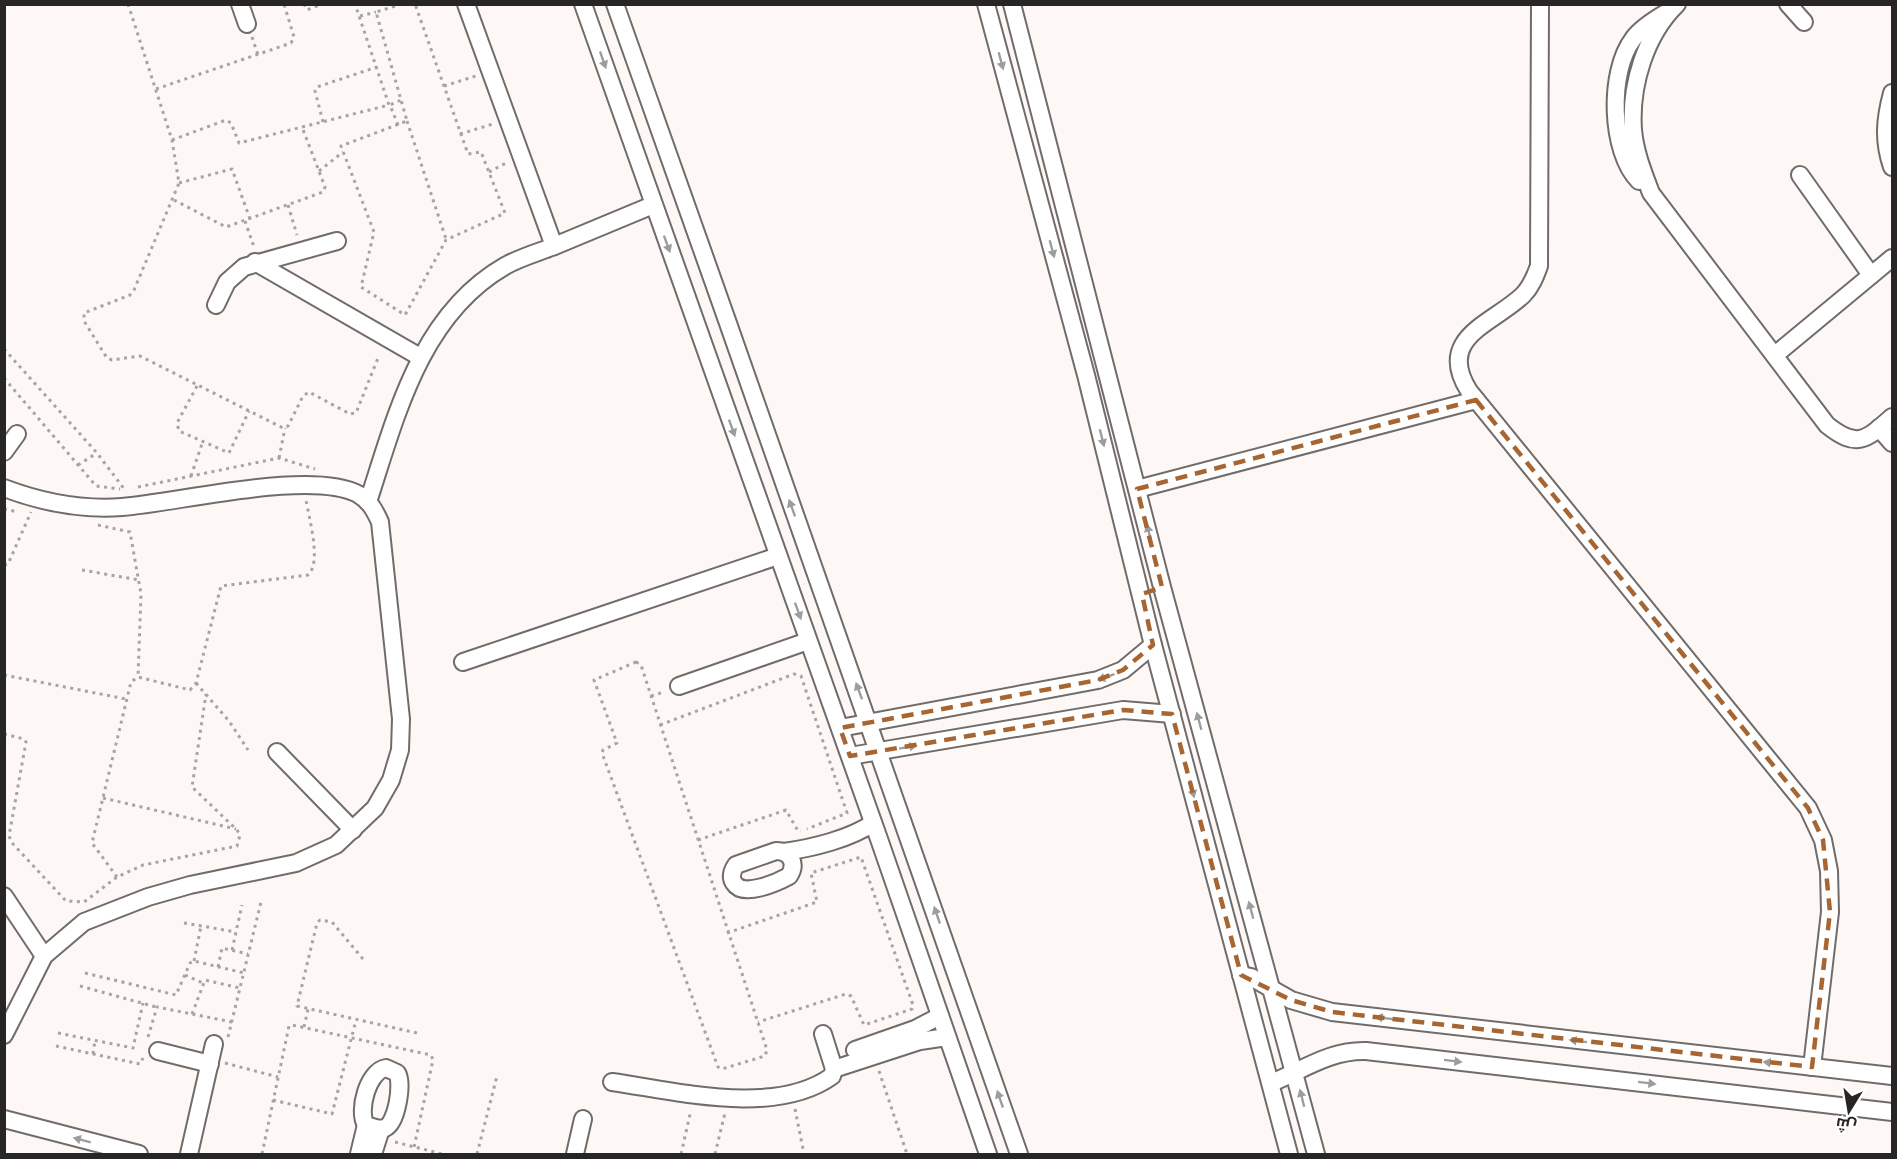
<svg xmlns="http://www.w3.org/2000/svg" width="1897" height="1159" font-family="Literata,Cairo,serif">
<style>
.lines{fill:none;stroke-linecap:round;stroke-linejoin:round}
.minor-casing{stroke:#716c6a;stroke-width:20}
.path{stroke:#a8a4a2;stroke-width:3;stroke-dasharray:3 4.5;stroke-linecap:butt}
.minor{stroke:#fff;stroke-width:16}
.oneway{fill:#9e9d9d}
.marked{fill:none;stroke:#a76532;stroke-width:4.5;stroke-dasharray:12 8;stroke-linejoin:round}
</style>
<rect width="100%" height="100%" fill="#fdf8f5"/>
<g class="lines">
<defs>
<g id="minor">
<polyline points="240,4 247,24"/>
<polyline points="466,4 554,246"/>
<polyline points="583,4 879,839 988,1154"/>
<path d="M615 4C751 387 886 771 1019 1154"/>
<polyline points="986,4 1086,375 1153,645 1289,1154"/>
<polyline points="1012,4 1162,587 1316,1154"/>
<path d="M1540 4 1539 266C1535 277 1531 287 1523 295 1493 324 1435 337 1469 391L1808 808 1823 840 1829 871 1830 912 1812 1067"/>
<path d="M1677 4C1645 35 1630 86 1633 130 1635 152 1643 172 1651 193L1827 425C1857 449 1866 440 1892 417"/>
<polyline points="1788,4 1804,22"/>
<path d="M1892 93C1885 119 1883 141 1892 167"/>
<polyline points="1800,175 1871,275"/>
<path d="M1639 181C1610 152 1608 72 1633 39 1641 28 1654 20 1666 13"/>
<polyline points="255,262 420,357"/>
<polyline points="216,305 227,282 244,267 337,241"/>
<polyline points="1775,355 1892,258"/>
<polyline points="1879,428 1892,443"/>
<polyline points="4,452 17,434"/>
<path d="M4 488C41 502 82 510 122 507 178 503 310 469 358 494 370 501 375 511 380 522L401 719 400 750 391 780 375 808 336 845 296 863 190 885 148 897 84 922 44 956 4 1035"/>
<polyline points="1137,489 1476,400"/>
<path d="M368 502C396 416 420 315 505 266 519 258 536 253 552 247 585 233 619 219 653 205"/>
<polyline points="463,662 778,556"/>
<polyline points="679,686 808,641"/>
<polyline points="840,728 1098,680 1123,670 1153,645"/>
<polyline points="277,752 353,830"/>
<polyline points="850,756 1123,710 1172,714"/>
<path d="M776 851C791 851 797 864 789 876 778 882 743 898 734 883 730 877 732 871 736 865Z"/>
<path d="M784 852C812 848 850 839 873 823"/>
<polyline points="4,896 44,956"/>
<polyline points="1241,975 1251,977 1291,1000 1332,1012 1892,1076"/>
<polyline points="855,1050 915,1029 940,1016"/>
<polyline points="158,1051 210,1064"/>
<path d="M386 1068 397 1073C403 1083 397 1123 385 1128 379 1130 372 1127 366 1125 357 1111 368 1071 386 1068Z"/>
<polyline points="834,1069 920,1041 947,1037"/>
<path d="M612 1082C676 1091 775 1117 832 1076L834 1069 823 1034"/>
<path d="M1271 1083C1303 1070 1330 1050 1366 1051L1892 1112"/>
<polyline points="4,1119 139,1154"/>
<polyline points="189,1154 214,1044"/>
<polyline points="359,1154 366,1125"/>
<polyline points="373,1154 381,1129"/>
<polyline points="575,1154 583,1119"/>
</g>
</defs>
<use href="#minor" class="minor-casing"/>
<g class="path">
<polyline points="128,4 172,140 179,183 134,290 130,295 84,313 84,321 107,358 112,360 140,356 283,428 288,426 303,396 309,392 350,414 356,413 378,358"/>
<polyline points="304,4 307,10 322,4"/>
<polyline points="402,4 376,12 407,121 341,146 374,232 361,287 405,315 446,240 505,213 481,152 468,154 415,4"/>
<polyline points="360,16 376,12"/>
<polyline points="252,37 258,55"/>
<polyline points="444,86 476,76"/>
<polyline points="156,89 291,43 294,37 284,4"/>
<polyline points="407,121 446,239"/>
<polyline points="323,122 315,91 317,87 377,67"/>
<polyline points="398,125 390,105 401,100"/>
<polyline points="460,134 493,124"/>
<polyline points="172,140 226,120 231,123 239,143 389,105 355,4"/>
<polyline points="319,171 343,152"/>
<polyline points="489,172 506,163"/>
<polyline points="179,183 232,169 250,219"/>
<polyline points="174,200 226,227 323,192 325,187 302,127"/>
<polyline points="288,205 297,235"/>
<polyline points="245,221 254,247"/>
<polyline points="4,349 97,453 125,490"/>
<polyline points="4,378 96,486 120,489"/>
<polyline points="197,386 177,423 179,431 229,453 249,411"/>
<polyline points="279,458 285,428"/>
<polyline points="78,465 97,453"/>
<polyline points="191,476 203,441"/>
<polyline points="138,487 279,458 315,469"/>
<polyline points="4,509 18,512"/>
<polyline points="98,525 130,532 141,594 138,677"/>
<polyline points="4,565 8,564 31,512"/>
<polyline points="82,570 139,580"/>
<polygon points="636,662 641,665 767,1050 765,1056 722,1069 718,1067 602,753 603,750 617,743 594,680"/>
<polyline points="4,675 126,699"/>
<polyline points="196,683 229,721 248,750"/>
<polyline points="651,696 664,692"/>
<polyline points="660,725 794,674 801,676 847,813 807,829"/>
<polyline points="4,734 24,739 26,742 9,836 12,843 66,901 84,902 117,877 143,865 237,846 240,835 237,830 192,787 206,694"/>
<polyline points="103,798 236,829"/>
<polyline points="698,840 786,810 798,831 801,831"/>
<path d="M117 877 92 843 131 682 138 677 190 690 196 683 221 586 308 575C322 563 309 518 306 500"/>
<polyline points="184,923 236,932"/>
<polyline points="727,933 817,902 811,873 861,857 913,1005 912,1009 864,1025 851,996 846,994 758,1022"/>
<polyline points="232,950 242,905"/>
<polyline points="363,959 332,922 320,920 317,923 297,1006 417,1033"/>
<polyline points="194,961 201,926"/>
<polyline points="218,967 222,948 248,954"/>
<polyline points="85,973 176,995 190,963 194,961 244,973"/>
<polyline points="185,975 203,983"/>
<polyline points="80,986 156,1007"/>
<polyline points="192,1014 205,980 240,988"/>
<polyline points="304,1027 308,1009"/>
<polyline points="58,1033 133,1048 143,1003"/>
<polyline points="148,1037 157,1007 232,1022"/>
<polyline points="228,1037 261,902"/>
<polyline points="56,1046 140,1064 143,1058"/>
<polyline points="93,1054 95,1040"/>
<polyline points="225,1063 278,1077"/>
<polyline points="879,1071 907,1154"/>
<polyline points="273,1100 332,1114 356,1020"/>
<polyline points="795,1109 804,1154"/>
<polyline points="395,1142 442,1154"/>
<polyline points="262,1154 289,1026 292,1025 431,1055 433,1060 414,1147"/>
<polyline points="477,1154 497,1076"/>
<polyline points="681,1154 691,1110"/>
<polyline points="715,1154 725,1113"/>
</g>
<use href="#minor" class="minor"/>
</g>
<defs><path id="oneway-solid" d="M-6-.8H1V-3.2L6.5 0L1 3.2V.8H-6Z" transform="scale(1.5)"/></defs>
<g class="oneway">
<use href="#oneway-solid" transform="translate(603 60) rotate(71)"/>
<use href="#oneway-solid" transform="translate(1001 61) rotate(75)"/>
<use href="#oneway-solid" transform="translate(667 244) rotate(70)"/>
<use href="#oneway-solid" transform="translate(1052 249) rotate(75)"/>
<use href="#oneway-solid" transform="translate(732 428) rotate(70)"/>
<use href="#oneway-solid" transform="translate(1102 438) rotate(76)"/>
<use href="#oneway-solid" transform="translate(792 508) rotate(-110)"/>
<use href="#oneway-solid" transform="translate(1149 533) rotate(-104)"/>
<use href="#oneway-solid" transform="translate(798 611) rotate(70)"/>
<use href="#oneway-solid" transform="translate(1106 677) rotate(161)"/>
<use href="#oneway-solid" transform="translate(859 691) rotate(-110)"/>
<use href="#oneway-solid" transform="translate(1199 721) rotate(-105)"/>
<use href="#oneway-solid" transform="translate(908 747) rotate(-10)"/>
<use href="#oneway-solid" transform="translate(1192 789) rotate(75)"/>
<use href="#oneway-solid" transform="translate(1251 910) rotate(-105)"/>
<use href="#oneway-solid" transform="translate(937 915) rotate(-109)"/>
<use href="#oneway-solid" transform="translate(1384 1018) rotate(-173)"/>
<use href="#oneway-solid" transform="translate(1578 1041) rotate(-173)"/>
<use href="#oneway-solid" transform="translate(1453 1061) rotate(7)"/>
<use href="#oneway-solid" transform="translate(1772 1063) rotate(-173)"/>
<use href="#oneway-solid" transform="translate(1647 1083) rotate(7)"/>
<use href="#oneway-solid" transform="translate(1302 1098) rotate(-104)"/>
<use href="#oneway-solid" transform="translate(1000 1099) rotate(-109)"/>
<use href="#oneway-solid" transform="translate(82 1140) rotate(-165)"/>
</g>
<path class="marked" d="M1476 400 1808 808 1823 840 1830 912 1812 1067 1332 1012 1291 1000 1241 975 1172 714 1123 710 850 756 840 728 1098 680 1123 670 1153 645 1142 594 1162 587 1137 489Z"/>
<rect width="1897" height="1159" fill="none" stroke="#282625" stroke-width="12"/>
<g transform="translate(1849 1111) rotate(191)" stroke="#ffffff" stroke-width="4.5" paint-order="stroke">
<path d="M0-4.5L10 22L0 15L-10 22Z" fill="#282625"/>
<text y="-9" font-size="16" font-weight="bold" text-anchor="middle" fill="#282625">ش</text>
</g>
</svg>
